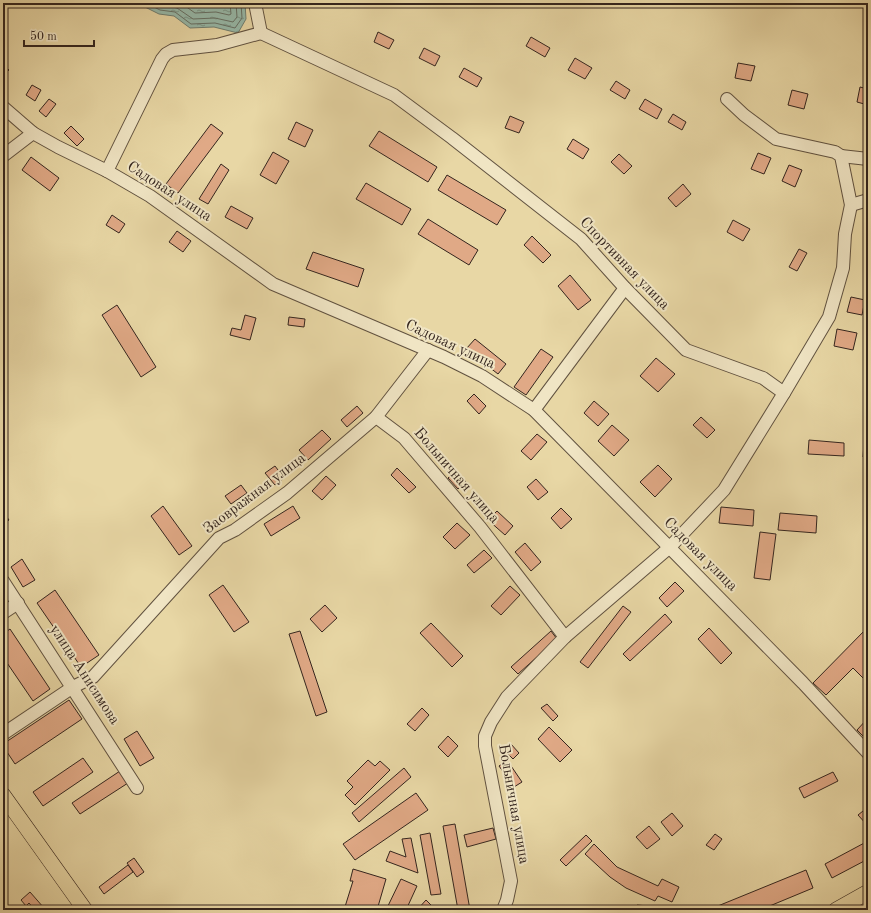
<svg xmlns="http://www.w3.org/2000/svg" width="871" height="913" font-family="'Old Standard TT',serif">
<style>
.water{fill:url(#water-ripples);stroke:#6f7e71}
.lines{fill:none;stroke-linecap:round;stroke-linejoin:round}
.shore{stroke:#666f64;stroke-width:1}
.building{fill:#e0a986;stroke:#34251e}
.minor-casing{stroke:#615240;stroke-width:14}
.major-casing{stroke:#34251e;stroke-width:16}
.minor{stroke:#f0e5c4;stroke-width:12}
.major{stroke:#e8d7a5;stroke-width:15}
.labels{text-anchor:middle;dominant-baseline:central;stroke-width:4;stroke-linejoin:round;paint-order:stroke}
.street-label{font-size:15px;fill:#34251e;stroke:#f0e5c4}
</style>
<defs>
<pattern id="water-ripples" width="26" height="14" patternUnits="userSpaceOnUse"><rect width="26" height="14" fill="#97b9a9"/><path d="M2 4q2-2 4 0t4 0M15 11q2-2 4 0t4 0" fill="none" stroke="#7c9689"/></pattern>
</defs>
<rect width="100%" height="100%" fill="#e8d7a5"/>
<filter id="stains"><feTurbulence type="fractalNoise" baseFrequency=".005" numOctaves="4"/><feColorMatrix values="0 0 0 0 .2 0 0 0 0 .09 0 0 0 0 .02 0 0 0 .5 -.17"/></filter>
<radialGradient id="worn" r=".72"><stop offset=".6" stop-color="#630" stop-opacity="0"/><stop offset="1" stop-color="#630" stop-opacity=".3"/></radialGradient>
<polygon class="water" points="137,3 245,3 246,19 238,33 214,27 190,28 174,16 159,14"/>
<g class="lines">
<g class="shore">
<polyline points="146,3 160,10 175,12 191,24 215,23 235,28 242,18 241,3"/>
<polyline points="157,3 162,5 177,8 193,19 215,18 233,22 237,17 236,3"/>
<polyline points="181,3 195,13 216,12 229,15 231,14 230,3"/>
</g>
</g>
<g class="building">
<polygon points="378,32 394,40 389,49 374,42"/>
<polygon points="531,37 550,48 545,57 526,46"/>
<polygon points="424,48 440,56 435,66 419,58"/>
<polygon points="575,58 592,68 585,79 568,70"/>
<polygon points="738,63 755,66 751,81 735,78"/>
<polygon points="3,64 9,70 3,76"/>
<polygon points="464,68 482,78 477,87 459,77"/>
<polygon points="616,81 630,90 625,99 610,90"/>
<polygon points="32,85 41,90 35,101 26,95"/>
<polygon points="860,87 868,89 868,105 857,102"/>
<polygon points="792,90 808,94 804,109 788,105"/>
<polygon points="49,99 56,104 46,117 39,111"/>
<polygon points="645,99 662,109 657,119 639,109"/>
<polygon points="673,114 686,122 682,130 668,122"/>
<polygon points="510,116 524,122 519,133 505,128"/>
<polygon points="296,122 313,130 305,147 288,139"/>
<polygon points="211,124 223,133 178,193 166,184"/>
<polygon points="71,126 84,139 77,146 64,133"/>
<polygon points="379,131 437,167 428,182 369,146"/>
<polygon points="573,139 589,149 583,159 567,149"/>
<polygon points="273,152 289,161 276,184 260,175"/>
<polygon points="758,153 771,158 764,174 751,169"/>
<polygon points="619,154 632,166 624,174 611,162"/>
<polygon points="31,157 59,178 50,191 22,170"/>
<polygon points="221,164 229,170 208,204 199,199"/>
<polygon points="789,165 802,170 795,187 782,181"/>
<polygon points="447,175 506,210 497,225 438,190"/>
<polygon points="366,183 411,209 402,225 356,199"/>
<polygon points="683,184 691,194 676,207 668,198"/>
<polygon points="231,206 253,218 247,229 225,217"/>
<polygon points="112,215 125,224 119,233 106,225"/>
<polygon points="428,219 478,250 469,265 418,234"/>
<polygon points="733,220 750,229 743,241 727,232"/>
<polygon points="177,231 191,241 183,252 169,242"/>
<polygon points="532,236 551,255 543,263 524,245"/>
<polygon points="799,249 807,253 797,271 789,267"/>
<polygon points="313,252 364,269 358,287 306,269"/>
<polygon points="867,264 868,264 868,276 865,276"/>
<polygon points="570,275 591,300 578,310 558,286"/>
<polygon points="851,297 865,300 862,315 847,312"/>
<polygon points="117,305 156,367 141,377 102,315"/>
<polygon points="245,315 256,318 250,340 230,335 232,328 241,330"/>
<polygon points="289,317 305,319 304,327 288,325"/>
<polygon points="837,329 857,333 853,350 834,346"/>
<polygon points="475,339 506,364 498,374 466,349"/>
<polygon points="541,349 553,357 526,395 514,387"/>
<polygon points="656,358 675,374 658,392 640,376"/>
<polygon points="474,394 486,406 479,414 467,401"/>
<polygon points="594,401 609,414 598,426 584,413"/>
<polygon points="357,406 363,413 347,427 341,420"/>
<polygon points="701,417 715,430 707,438 693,425"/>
<polygon points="612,425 629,440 614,456 598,441"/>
<polygon points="322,430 331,439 308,460 299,450"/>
<polygon points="537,434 547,442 531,460 521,451"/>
<polygon points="809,440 844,443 844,456 808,454"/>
<polygon points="864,443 868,444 868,457 863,457"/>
<polygon points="658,465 672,479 655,497 640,482"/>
<polygon points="275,466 284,478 275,485 265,473"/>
<polygon points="397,468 416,487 409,493 391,475"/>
<polygon points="456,471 466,482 458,489 448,478"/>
<polygon points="326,476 336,485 322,500 312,491"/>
<polygon points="536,479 548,492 538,500 527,487"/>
<polygon points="241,485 247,493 231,504 225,496"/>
<polygon points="163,506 192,546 179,555 151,516"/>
<polygon points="293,506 300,518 271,536 264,524"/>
<polygon points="721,507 754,510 753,526 719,523"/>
<polygon points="561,508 572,519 561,529 551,518"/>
<polygon points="497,511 513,526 505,535 488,520"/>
<polygon points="3,512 9,520 3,524"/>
<polygon points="780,513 817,516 816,533 778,530"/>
<polygon points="457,523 470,535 455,549 443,537"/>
<polygon points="760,532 776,534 770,580 754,578"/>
<polygon points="525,543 541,562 531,571 515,552"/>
<polygon points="484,550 492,558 474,573 467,565"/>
<polygon points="22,559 35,580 23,587 11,567"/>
<polygon points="675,582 684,591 667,607 659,598"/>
<polygon points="223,585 249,622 234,632 209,595"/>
<polygon points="510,586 520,595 501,615 491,606"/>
<polygon points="55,590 99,655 81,667 37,603"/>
<polygon points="325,605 337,618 322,632 310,619"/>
<polygon points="623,606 631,612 588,668 580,662"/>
<polygon points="665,614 672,622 630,661 623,654"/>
<polygon points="431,623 463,656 452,667 420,633"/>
<polygon points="868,627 868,653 865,656 868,659 868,683 853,668 826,695 813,683"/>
<polygon points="709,628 732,653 721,664 698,639"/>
<polygon points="10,629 50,689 33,701 3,657 3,634"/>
<polygon points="300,631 327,712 316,716 289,634"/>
<polygon points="551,631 557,639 518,674 511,667"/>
<polygon points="69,700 82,719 15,764 3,746 3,744"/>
<polygon points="547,704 558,716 553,721 541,708"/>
<polygon points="422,708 429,715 415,731 407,724"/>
<polygon points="868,718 868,741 857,730"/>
<polygon points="549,727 572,750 560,762 538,739"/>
<polygon points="137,731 154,758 140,766 124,739"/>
<polygon points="448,736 458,746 448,757 438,747"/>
<polygon points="510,743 519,753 513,759 503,749"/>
<polygon points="83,758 93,772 43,806 33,792"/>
<polygon points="368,760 375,766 380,761 390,770 355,805 345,795 353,787 347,781"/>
<polygon points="507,760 522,782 514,787 499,766"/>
<polygon points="404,768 411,777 359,822 352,813"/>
<polygon points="120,771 128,783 80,814 72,803"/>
<polygon points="833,772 838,781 804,798 799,788"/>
<polygon points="416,793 428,810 355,860 343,844"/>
<polygon points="868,807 868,826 858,815"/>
<polygon points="672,813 683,826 672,836 661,822"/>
<polygon points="455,824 470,910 458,910 443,826"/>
<polygon points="649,826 660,839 647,849 636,837"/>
<polygon points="493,828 496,839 467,847 464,835"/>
<polygon points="430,833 441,894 431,895 420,835"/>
<polygon points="715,834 722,839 714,850 706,845"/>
<polygon points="586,835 592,841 566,866 560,860"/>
<polygon points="411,838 418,873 386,861 390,851 406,857 402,839"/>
<polygon points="868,841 868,859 832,878 825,864"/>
<polygon points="594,844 617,867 658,886 662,879 679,887 672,902 658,896 655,901 626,888 610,877 585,854"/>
<polygon points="134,858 144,872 137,877 127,863"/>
<polygon points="128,865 133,872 104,894 99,887"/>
<polygon points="353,869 386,879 377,910 344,910 353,881 350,881"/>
<polygon points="806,870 813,888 760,910 708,910"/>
<polygon points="401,879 417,886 406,910 386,910"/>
<polygon points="30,892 44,908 42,910 35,910 29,903 26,906 21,900"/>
<polygon points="426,900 434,908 432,910 417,910"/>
<polygon points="637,905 660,907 660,910 636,910"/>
</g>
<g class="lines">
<defs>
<g id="minor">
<polyline points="261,33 394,95 452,138 581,239 625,288 686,350 763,378 784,393"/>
<polyline points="3,107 33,133 58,147 107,171 150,196 273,284 444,357 482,376 534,410 803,683 868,753"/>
<polyline points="3,156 33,133"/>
<polyline points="841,156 868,159"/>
<polyline points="107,171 162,59 166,54 173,50 217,45 261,33 255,3"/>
<polyline points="851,205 868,200"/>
<polyline points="534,410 625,288"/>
<polyline points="376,417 404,438 480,527 565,637"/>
<polyline points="3,581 137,788"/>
<polyline points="3,613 18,603"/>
<polyline points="3,734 73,687 93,677 219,538 235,530 287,493 376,417 428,350"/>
<polyline points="503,910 507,900 511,881 485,746 485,736 491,722 507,697 565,637 670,547 724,490 784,393 829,317 843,268 845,234 851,205 841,156 835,152 776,139 744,115 727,99"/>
</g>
<g id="major">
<polyline points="3,795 85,910"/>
<polyline points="836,910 868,892"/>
</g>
</defs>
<use href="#minor" class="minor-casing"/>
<use href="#major" class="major-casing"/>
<use href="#minor" class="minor"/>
<use href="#major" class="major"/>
</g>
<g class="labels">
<g class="street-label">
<text transform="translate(169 192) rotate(33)">Садовая улица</text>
<text transform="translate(624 264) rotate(46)">Спортивная улица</text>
<text transform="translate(450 345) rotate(25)">Садовая улица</text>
<text transform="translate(456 476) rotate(49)">Больничная улица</text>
<text transform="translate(255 494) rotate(-37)">Заовражная улица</text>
<text transform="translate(700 555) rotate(45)">Садовая улица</text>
<text transform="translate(84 675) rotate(57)">улица Анисимова</text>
<text transform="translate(513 804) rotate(80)">Больничная улица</text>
</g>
</g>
<rect width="871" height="913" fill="none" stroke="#e8d7a5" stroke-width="16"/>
<rect x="4" y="4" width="863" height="905" fill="none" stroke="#34251e" stroke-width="2"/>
<rect x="8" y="8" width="855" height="897" fill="none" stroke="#34251e"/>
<path d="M24 40v6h70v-6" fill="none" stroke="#34251e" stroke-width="2"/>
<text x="30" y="40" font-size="12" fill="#34251e" stroke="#f0e5c4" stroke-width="3" paint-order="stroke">50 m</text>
<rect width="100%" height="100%" filter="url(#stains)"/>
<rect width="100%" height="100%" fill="url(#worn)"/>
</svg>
